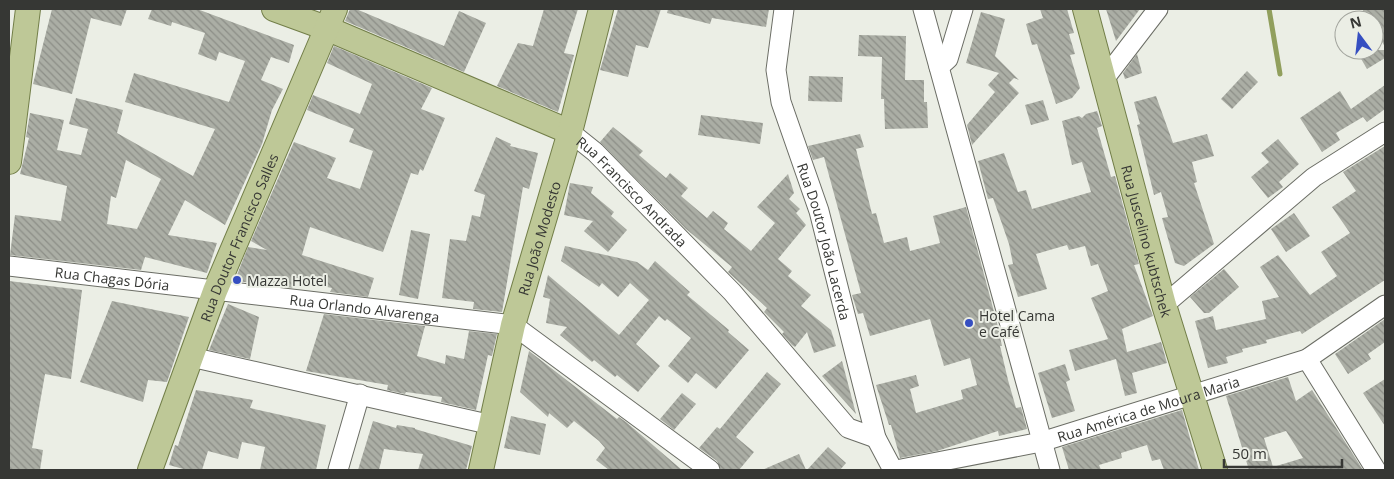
<svg xmlns="http://www.w3.org/2000/svg" width="1394" height="479" font-family="'Open Sans',sans-serif">
<style>
.lines{fill:none;stroke-linecap:round;stroke-linejoin:round}
.stream{stroke:#919f5d;stroke-width:5}
.building{fill:url(#building-back-hatch);fill-rule:evenodd}
.minor-casing{stroke:#6b6d65;stroke-width:21}
.major-casing{stroke:#727e48;stroke-width:26}
.minor{stroke:#fff;stroke-width:19}
.major{stroke:#bec897;stroke-width:24}
.poi-dot{fill:#364fc1;stroke:#ebeee5;stroke-width:2}
.labels{text-anchor:middle;dominant-baseline:central;stroke-width:4;stroke-linejoin:round;paint-order:stroke}
.street-label{font-size:14px;fill:#363734;stroke:#ebeee5}
.poi-label{font-size:14px;fill:#363734;stroke:#ebeee5;text-anchor:start}
</style>
<defs>
<pattern id="building-back-hatch" width="6" height="6" patternUnits="userSpaceOnUse" patternTransform="scale(1.25)"><rect width="6" height="6" fill="#abaea5"/><path d="M-1 5l2 2M0 0l6 6M5-1l2 2" fill="none" stroke="#8c8e87"/></pattern>
</defs>
<rect width="100%" height="100%" fill="#ebeee5"/>
<g class="lines">
<polyline class="stream" points="1269,9 1280,74"/>
</g>
<g class="building">
<polygon points="52,9 127,9 121,26 91,18 72,94 33,84"/>
<path d="M152 9H197L294 45 289 63 271 57 261 80 283 89 272 110 262 144 225 225 185 200 168 235 217 243 207 273 145 257 141 270 10 255 15 215 61 221 67 186 20 174 29 138 26 137 30 113 64 120 57 150 81 155 88 129 69 124 76 98 123 110 117 133 193 176 215 129 125 102 134 73 229 102 245 61 219 52 216 61 198 54 205 33 172 22 171 26 148 19ZM126 160 161 179 137 229 107 224 111 196 116 198Z"/>
<polygon points="350,9 356,9 444,46 459,11 486,23 464,72 345,21"/>
<polygon points="544,9 578,9 564,53 574,55 558,112 497,86 518,43 533,46"/>
<polygon points="618,9 661,9 648,48 636,45 628,77 600,70"/>
<polygon points="668,9 769,9 766,27 712,18 710,24 667,13"/>
<polygon points="1040,9 1067,9 1074,33 1069,34 1075,54 1070,55 1080,88 1072,98 1056,104 1037,44 1032,45 1026,24 1043,18"/>
<polygon points="1106,9 1140,9 1116,41"/>
<polygon points="1362,9 1385,9 1385,47 1374,28 1374,20 1369,20"/>
<polygon points="981,12 1005,19 995,56 1019,80 1014,78 1009,83 1019,93 972,145 967,125 995,92 988,85 999,73 966,63"/>
<polygon points="859,35 906,36 905,80 924,80 924,102 927,102 928,128 885,129 884,99 881,99 882,57 858,56"/>
<polygon points="334,46 432,88 421,109 445,118 423,171 420,169 418,175 411,173 383,252 310,227 302,255 374,278 368,297 330,292 332,288 297,281 293,288 237,281 237,275 248,247 267,250 251,241 294,142 336,158 327,178 360,189 373,151 349,142 354,129 307,110 313,95 360,114 372,84 327,63"/>
<polygon points="1356,50 1385,50 1385,58 1367,69"/>
<polygon points="1137,54 1142,73 1125,79 1123,73"/>
<polygon points="1247,71 1258,82 1232,109 1221,99"/>
<polygon points="809,76 843,77 842,102 808,101"/>
<polygon points="1385,85 1385,109 1367,122 1363,117 1336,133 1340,140 1322,152 1300,118 1340,91 1351,109"/>
<polygon points="1156,96 1173,143 1207,134 1214,156 1192,162 1197,182 1194,183 1214,244 1184,266 1175,263 1162,218 1168,217 1161,192 1154,195 1137,125 1140,124 1134,102"/>
<polygon points="1043,100 1049,120 1031,125 1025,105"/>
<polygon points="1097,111 1102,126 1097,128 1111,177 1115,176 1139,264 1134,265 1153,316 1122,329 1127,352 1161,342 1167,363 1132,373 1137,393 1125,396 1116,359 1075,371 1069,350 1108,339 1091,298 1108,291 1098,264 1091,266 1085,246 1069,250 1067,245 1036,254 1047,289 1018,297 1008,265 1013,264 1009,244 993,198 988,199 978,161 1004,153 1018,192 1026,190 1032,209 1091,192 1082,162 1072,165 1062,121 1079,116 1082,118 1086,114"/>
<polygon points="701,115 763,123 760,144 698,135"/>
<polygon points="613,127 643,151 639,155 666,178 670,173 688,188 681,196 707,218 713,211 728,223 724,229 751,251 775,223 757,207 788,174 794,193 789,199 800,209 796,213 806,225 778,259 792,271 788,276 811,295 801,306 831,330 836,346 814,353 807,332 795,347 792,345 782,334 784,332 764,312 767,308 728,272 732,267 686,229 600,142"/>
<polygon points="860,134 864,147 856,149 872,214 876,213 884,243 907,237 910,251 940,243 933,216 966,207 997,323 1002,346 1000,346 1008,380 1016,408 1021,407 1027,429 999,436 998,431 937,451 900,458 891,425 889,425 876,385 916,375 919,386 910,389 916,413 963,399 961,390 977,385 970,358 944,366 930,319 870,336 863,313 858,314 852,295 861,293 824,157 813,160 808,146"/>
<polygon points="496,137 511,144 510,146 538,153 529,189 523,187 502,312 473,309 474,302 442,298 450,239 466,241 472,215 480,217 485,195 474,191"/>
<polygon points="1278,139 1299,164 1279,182 1283,187 1268,198 1251,177 1269,162 1261,153"/>
<polygon points="1385,146 1385,280 1302,334 1300,331 1266,340 1267,343 1242,349 1243,352 1226,357 1228,363 1208,368 1195,321 1213,316 1216,330 1266,319 1262,301 1279,297 1260,267 1278,255 1310,295 1337,276 1321,252 1350,233 1332,207 1356,191 1343,172"/>
<polygon points="570,183 593,187 591,193 614,212 611,216 627,230 608,252 584,231 593,221 564,215"/>
<polygon points="1294,213 1310,236 1286,252 1271,229"/>
<polygon points="411,230 430,234 418,299 399,295"/>
<polygon points="565,246 637,262 648,270 655,261 690,292 687,295 729,330 728,332 749,350 716,389 696,373 688,383 668,366 691,338 667,319 665,321 659,316 636,344 660,366 638,392 617,375 615,377 594,360 592,362 560,335 567,327 546,323 550,299 543,297 548,275 619,335 649,300 630,283 618,297 602,283 599,287 561,261"/>
<polygon points="1224,269 1239,287 1209,313 1204,313 1190,297"/>
<polygon points="9,281 82,290 71,379 45,374 32,448 43,450 40,470 9,470"/>
<polygon points="112,301 189,317 167,382 148,380 143,402 80,382"/>
<polygon points="228,304 259,317 250,359 209,350"/>
<polygon points="324,314 425,326 417,356 445,364 446,355 464,359 469,331 497,334 492,356 488,355 476,410 441,402 442,397 406,392 405,394 387,390 388,385 306,371"/>
<polygon points="1385,319 1385,342 1368,354 1371,359 1348,374 1335,354"/>
<polygon points="529,351 617,419 619,417 626,422 682,470 609,470 596,460 605,448 599,441 574,421 567,428 549,413 548,417 520,392"/>
<polygon points="842,361 856,414 822,376"/>
<polygon points="1065,364 1070,380 1066,382 1075,411 1052,418 1038,373"/>
<polygon points="767,372 781,384 736,437 754,452 739,470 721,470 717,461 699,448 717,427 720,429"/>
<path d="M1288 377 1296 401 1312 390 1363 470H1249L1226 396ZM1286 431 1303 458 1273 467 1264 438Z"/>
<polygon points="1385,379 1385,426 1363,393"/>
<polygon points="196,390 253,400 250,408 326,425 316,470 260,470 265,447 242,442 238,459 208,451 202,470 187,470 169,465 175,445 178,446"/>
<polygon points="682,393 696,404 674,430 660,419"/>
<polygon points="1182,410 1199,470 1164,470 1160,459 1152,461 1147,445 1121,453 1122,458 1099,465 1101,470 1069,470 1062,447"/>
<polygon points="511,416 546,424 540,455 504,448"/>
<polygon points="373,421 396,428 397,425 415,428 415,429 472,446 466,470 418,470 423,454 384,449 379,470 358,470"/>
<polygon points="828,447 846,463 840,470 807,470"/>
<polygon points="799,454 806,470 762,470"/>
</g>
<g class="lines">
<defs>
<g id="minor">
<path id="s1" d="M784 9 776 70 781 102 819 211 876 438 893 470"/>
<polyline points="923,9 1050,470"/>
<polyline points="939,67 948,59 963,9"/>
<polyline points="1105,78 1158,9"/>
<path id="s2" d="M570 132 595 152 732 292 848 428 876 438"/>
<path id="s3" d="M9 266 513 325 710 470"/>
<polyline points="1164,305 1314,177 1385,132"/>
<polyline points="191,357 492,425"/>
<polyline points="1307,359 1376,470"/>
<polyline points="338,470 360,394"/>
<path id="s4" d="M896 470 1041 442 1307 359 1385 305"/>
</g>
<g id="major">
<polyline points="274,9 326,28 570,132"/>
<path id="s5" d="M1085 9 1164 305 1215 470"/>
<polyline points="9,162 28,9"/>
<path id="s6" d="M150 470 215 291 335 9"/>
<path id="s7" d="M481 470 513 325 570 132 601 9"/>
</g>
</defs>
<use href="#minor" class="minor-casing"/>
<use href="#major" class="major-casing"/>
<use href="#minor" class="minor"/>
<use href="#major" class="major"/>
</g>
<g class="poi-dot">
<circle cx="237" cy="280" r="5"/>
<circle cx="969" cy="323" r="5"/>
</g>
<g class="labels">
<g class="street-label">
<text stroke="none"><textPath href="#s2" startOffset="86">Rua Francisco Andrada</textPath></text>
<text stroke="none"><textPath href="#s6" startOffset="249">Rua Doutor Francisco Salles</textPath></text>
<text stroke="none"><textPath href="#s7" startOffset="239">Rua João Modesto</textPath></text>
<text stroke="none"><textPath href="#s5" startOffset="240">Rua Juscelino kubtschek</textPath></text>
<text stroke="none"><textPath href="#s1" startOffset="240">Rua Doutor João Lacerda</textPath></text>
<text stroke="none"><textPath href="#s3" startOffset="104">Rua Chagas Dória</textPath></text>
<text stroke="none"><textPath href="#s3" startOffset="358">Rua Orlando Alvarenga</textPath></text>
<text stroke="none"><textPath href="#s4" startOffset="260">Rua América de Moura Maria</textPath></text>
</g>
<g class="poi-label">
<text x="247" y="280">Mazza Hotel</text>
<text x="979" y="315">Hotel Cama<tspan x="979" dy="16">e Café</tspan></text>
</g>
</g>
<rect width="1394" height="479" fill="none" stroke="#363734" stroke-width="20"/>
<g transform="translate(1359 35) rotate(345)"><circle r="24" fill="#ebeee5" stroke="#a3a59e"/>
<path d="M0-4L9 19L0 12L-9 19Z" fill="#364fc1"/>
<text y="-8" font-size="14" font-weight="bold" text-anchor="middle" fill="#363734">N</text>
</g>
<path d="M1224 459v8h118v-8" fill="none" stroke="#363734" stroke-width="2.5"/>
<text x="1232" y="459" font-size="15" fill="#363734" stroke="#ebeee5" stroke-width="4" paint-order="stroke">50 m</text>
</svg>
